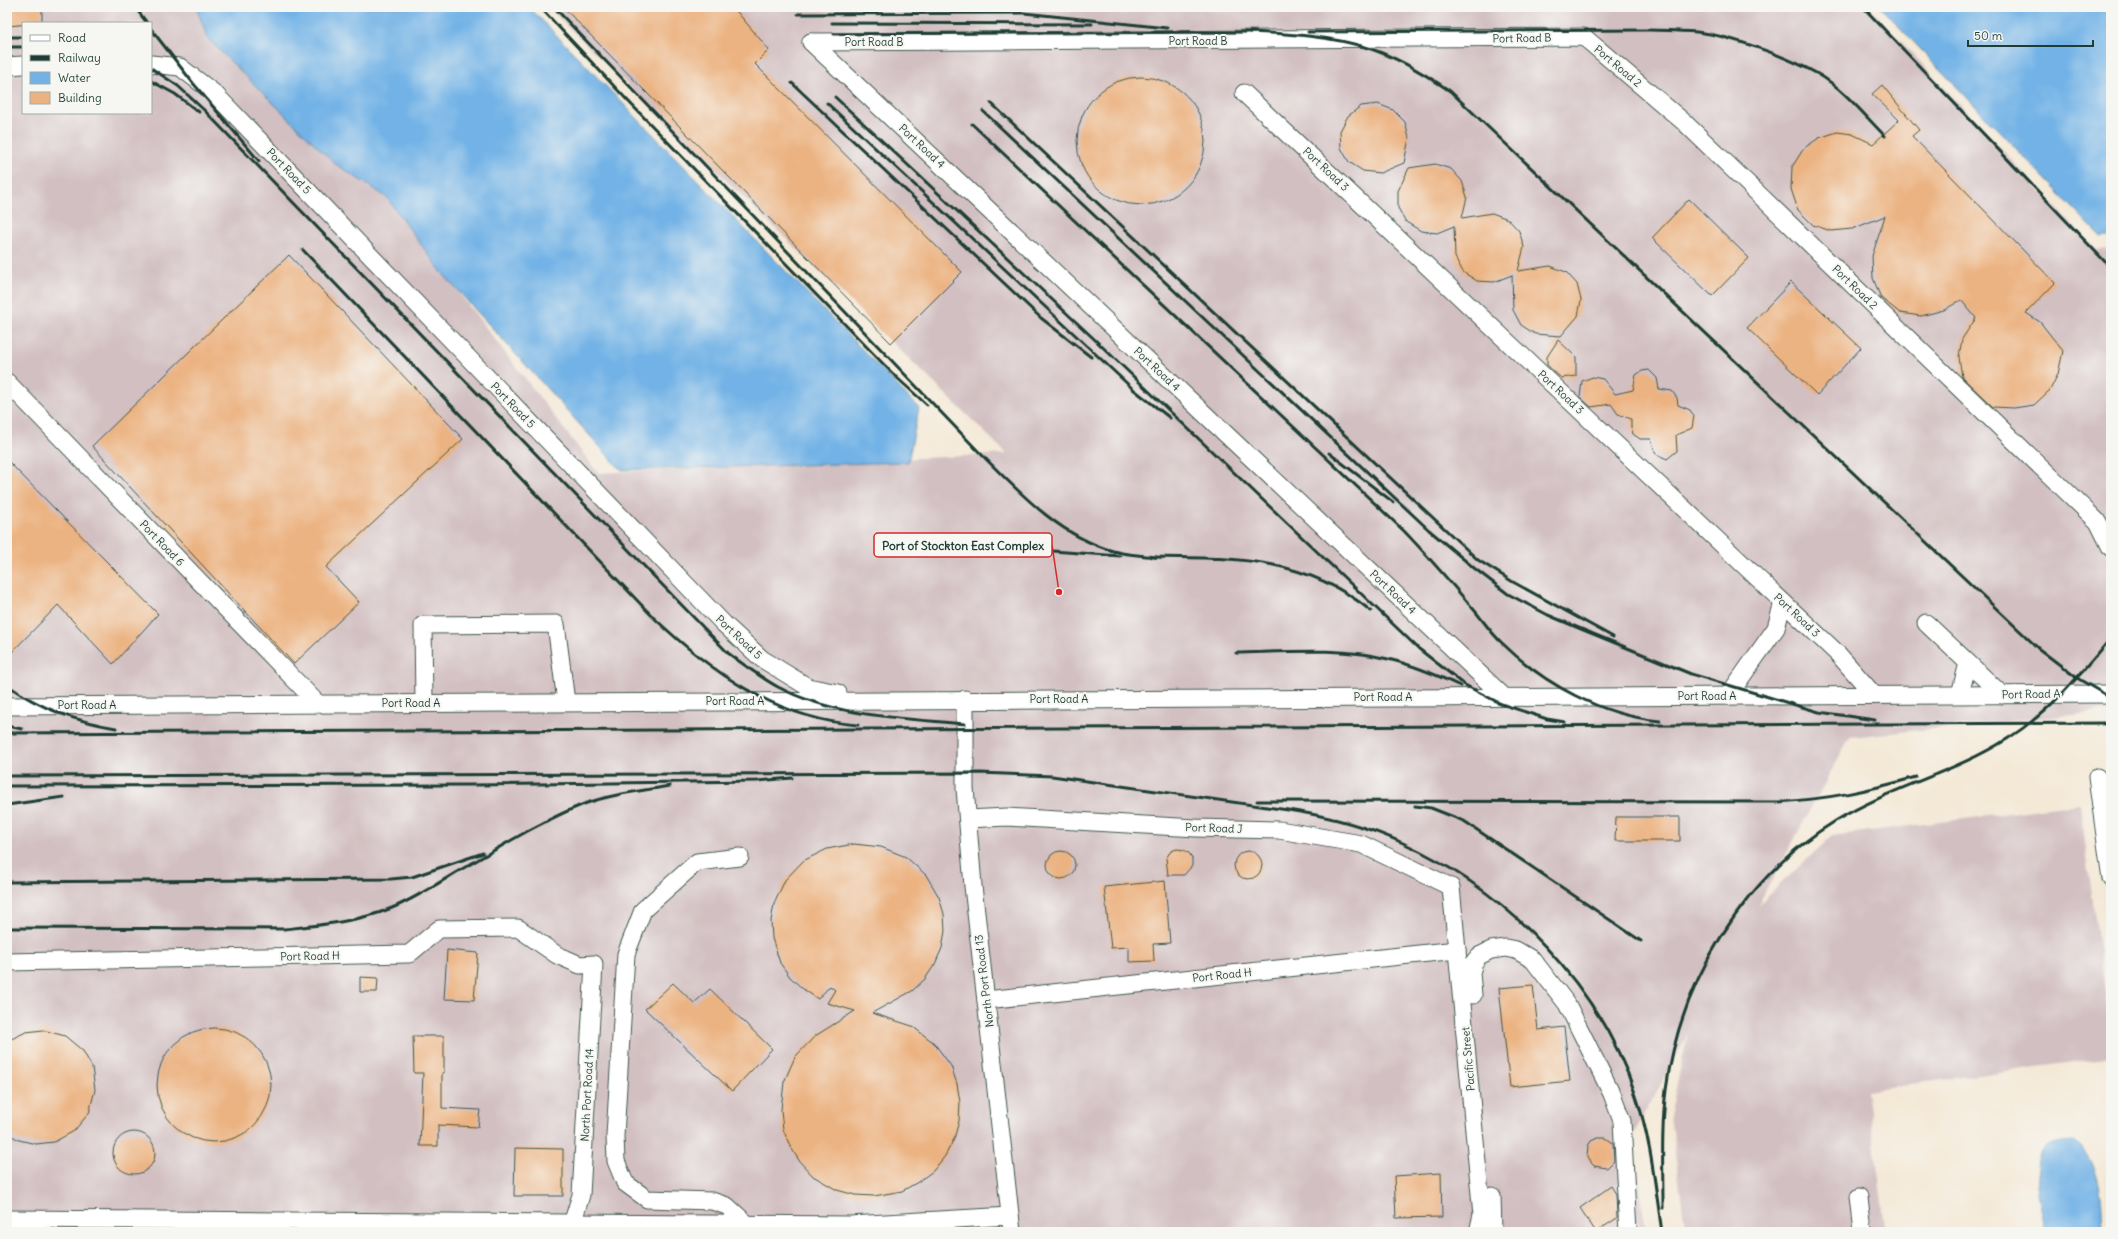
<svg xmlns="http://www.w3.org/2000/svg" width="2118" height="1239" font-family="Delius,sans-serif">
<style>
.industrial{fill:#d2bfc1;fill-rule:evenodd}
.water{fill:#72b2e6;stroke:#48788d}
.building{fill:#ecb382}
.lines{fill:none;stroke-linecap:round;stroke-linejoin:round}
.minor-casing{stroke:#3f574c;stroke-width:19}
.minor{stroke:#fff;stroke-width:17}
.rail{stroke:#1f3d34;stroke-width:3}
.labels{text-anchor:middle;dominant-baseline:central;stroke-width:4;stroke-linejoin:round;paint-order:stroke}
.street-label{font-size:11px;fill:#1f3d34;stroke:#f6f6f2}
.leader{fill:none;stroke:#d62828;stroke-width:1.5}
.callout-dot{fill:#d62828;stroke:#f6f6f2;stroke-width:1.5}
.callout{fill:#f6f6f2;stroke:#d62828;stroke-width:1.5}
.callout-label{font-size:12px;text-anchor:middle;font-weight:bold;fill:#1f3d34}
</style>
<rect width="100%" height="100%" fill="#f6f6f2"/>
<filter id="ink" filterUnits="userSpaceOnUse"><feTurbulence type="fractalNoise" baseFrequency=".025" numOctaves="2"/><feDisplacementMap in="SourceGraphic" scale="8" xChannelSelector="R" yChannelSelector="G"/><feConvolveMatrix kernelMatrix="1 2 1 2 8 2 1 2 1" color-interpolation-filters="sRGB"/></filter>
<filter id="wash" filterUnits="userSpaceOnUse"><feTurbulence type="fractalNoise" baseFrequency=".012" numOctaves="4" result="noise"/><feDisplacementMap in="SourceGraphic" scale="16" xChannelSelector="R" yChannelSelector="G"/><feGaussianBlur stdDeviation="0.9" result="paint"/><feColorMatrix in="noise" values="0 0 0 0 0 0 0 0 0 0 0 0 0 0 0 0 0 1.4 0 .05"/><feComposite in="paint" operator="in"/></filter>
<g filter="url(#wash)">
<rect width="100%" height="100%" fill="#f4e9d7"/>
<path class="industrial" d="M7 7H238L598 473 1007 454 548 7H1869L2096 250 2111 249V711L1850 737 1758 905 1832 836 2080 804 2111 1037V1057L1867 1090 1886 1232H1686L1670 1116 1688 1034 1633 1135 1646 1232H7ZM23 23H151V113H23Z"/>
<g class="water">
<polygon points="196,7 529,7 919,408 908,462 621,470 442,273 386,197 334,163 208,39"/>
<polygon points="1880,7 2111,7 2111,237 2101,237"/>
<path d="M2073 1141C2102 1159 2102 1201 2103 1232H2046C2042 1213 2029 1166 2043 1150 2050 1142 2063 1142 2073 1141Z"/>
</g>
<g id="blocks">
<g class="building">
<polygon points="7,7 42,7 42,23 7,26"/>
<polygon points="563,7 733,7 769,50 755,64 962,272 891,343"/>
<circle cx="1141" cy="141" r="64"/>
<polygon points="1882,85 1919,130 1912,136 2055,283 2026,313 2040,322 2063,351 2058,374 2050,390 2034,405 2014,408 1993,407 1962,377 1959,357 1962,339 1976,318 1961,300 1944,310 1921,316 1900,313 1881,298 1873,278 1872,256 1885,216 1852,229 1831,231 1813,225 1798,210 1791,189 1792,167 1804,148 1819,138 1837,132 1852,134 1873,144 1899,120 1872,94"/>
<polygon points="1378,104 1393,110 1405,122 1409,138 1404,163 1380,173 1363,171 1349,162 1341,148 1340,131 1348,116 1361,106"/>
<polygon points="1435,164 1451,169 1462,181 1467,197 1462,218 1492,213 1508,219 1519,231 1524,247 1518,271 1550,266 1566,272 1577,284 1581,300 1578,316 1561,336 1535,334 1521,325 1513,310 1512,275 1494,282 1477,281 1463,272 1455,257 1454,226 1437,233 1421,231 1406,222 1398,208 1398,191 1409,168"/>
<polygon points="1689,199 1749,258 1712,296 1652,238"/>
<polygon points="289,255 463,439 326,567 359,602 294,664 92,446"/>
<polygon points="1791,282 1861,348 1817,395 1747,328"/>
<polygon points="1558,340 1576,357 1576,376 1561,378 1547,365 1547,357"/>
<polygon points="1649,370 1657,378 1659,389 1672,391 1677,398 1678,405 1690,410 1694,416 1692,428 1676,435 1677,451 1667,459 1656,454 1651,439 1640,439 1633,434 1631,427 1631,419 1618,414 1611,404 1591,407 1580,397 1582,381 1593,377 1603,379 1615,394 1633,390 1636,375 1642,371"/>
<polygon points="7,460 158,614 113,664 58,605 7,657"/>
<polygon points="1616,817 1680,817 1680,841 1615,841"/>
<polygon points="854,844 881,847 906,857 926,875 939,897 944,914 945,931 942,948 935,964 925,979 912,991 872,1013 912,1026 934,1043 951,1066 957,1084 960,1102 959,1121 954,1139 945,1156 933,1171 918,1182 902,1191 874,1196 855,1195 837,1190 813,1176 800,1162 790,1146 783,1129 781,1110 784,1082 795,1057 815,1036 855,1011 827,1003 835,990 830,986 818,999 803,989 790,977 780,963 772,938 771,921 774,904 785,880 803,861 827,849"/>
<polygon points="1177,849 1184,850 1189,853 1192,858 1192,866 1184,875 1168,875 1166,858 1171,851"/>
<circle cx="1061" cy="865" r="14"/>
<circle cx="1248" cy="865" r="14"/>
<polygon points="1165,881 1170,943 1153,944 1154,961 1129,962 1129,947 1111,948 1104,887"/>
<polygon points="447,950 478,953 474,1000 444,999"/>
<polygon points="360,977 378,978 377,992 360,992"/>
<polygon points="673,983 694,1003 710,989 772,1049 732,1091 645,1009"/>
<polygon points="1533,985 1538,1030 1564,1027 1570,1081 1510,1087 1499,988"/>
<circle cx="214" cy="1085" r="57"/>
<polygon points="43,1030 65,1036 83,1051 92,1067 95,1090 89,1113 74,1131 54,1142 36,1144 19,1140 7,1133 7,1041 26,1032"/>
<polygon points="413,1036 444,1036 444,1073 442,1073 442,1108 480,1110 478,1127 438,1125 438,1146 420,1146 423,1073 414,1073"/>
<circle cx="134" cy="1153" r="21"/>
<polygon points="1598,1138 1606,1138 1613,1143 1614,1161 1607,1168 1594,1166 1587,1158 1588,1146 1591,1141"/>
<polygon points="515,1148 563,1149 563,1196 514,1196"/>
<polygon points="1441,1173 1442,1217 1396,1218 1394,1176"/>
<polygon points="1611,1186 1616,1194 1617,1218 1596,1232 1580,1208"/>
</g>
</g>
</g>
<g filter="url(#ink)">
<use href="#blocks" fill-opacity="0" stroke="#3f574c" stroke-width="1"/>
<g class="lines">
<defs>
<g id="minor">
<polyline points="811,42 1584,37 1685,123 2098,522 2111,548"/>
<polyline points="811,42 1503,696"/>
<polyline points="151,64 180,67 214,93 724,624 762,659 808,687 838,693"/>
<polyline points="7,66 23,65"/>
<polyline points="1244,93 1838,654 1874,695"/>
<polyline points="7,382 317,703"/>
<polyline points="1926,623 2002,695"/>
<polyline points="1960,694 1968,663"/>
<polyline points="1728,696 1776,628 1783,602"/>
<polyline points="965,699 965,788 973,886 1012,1232"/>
<polyline points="424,703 423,625 556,624 566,702"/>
<polyline points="7,706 2111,694"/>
<polyline points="2097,777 2111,879"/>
<polyline points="968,819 1007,817 1196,828 1279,830 1361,844 1451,887 1482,1215 1478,1232"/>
<polyline points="740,857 697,862 643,910 626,954 615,1136 616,1161 625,1183 647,1199 712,1201 727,1206 747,1224"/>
<polyline points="7,962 409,954 439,929 518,928 557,955 580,965 594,964 581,1195 572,1224"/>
<polyline points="1473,995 1471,973 1474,962 1479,956 1491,950 1506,948 1516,950 1533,960 1567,1004 1612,1094 1622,1121 1628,1232"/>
<polyline points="986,1000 1457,950"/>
<polyline points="1492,1196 1493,1232"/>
<polyline points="1859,1197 1863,1232"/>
<polyline points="7,1219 850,1225 1010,1216"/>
</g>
</defs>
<use href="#minor" class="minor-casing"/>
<use href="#minor" class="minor"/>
<g class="rail">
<polyline points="135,7 147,23"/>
<polyline points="540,7 627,100 895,376 927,405"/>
<path d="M554 7 979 452C1018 491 1059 536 1113 551 1127 555 1142 555 1156 557"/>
<polyline points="1863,7 2111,268"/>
<polyline points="798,14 1024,13 1167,28"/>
<polyline points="832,23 1092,24"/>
<polyline points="151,29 193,83 259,161"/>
<path d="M1250 32C1290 34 1330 36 1368 48 1397 57 1425 74 1450 91L2039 649 2077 678 2111 698"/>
<path d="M1308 32 1648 30C1664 30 1681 31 1697 32 1731 36 1788 57 1818 74 1844 89 1865 116 1885 136"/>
<polyline points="834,34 1254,32"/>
<polyline points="7,37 23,37"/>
<polyline points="7,47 23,47"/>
<path d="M151 68 178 86 204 110 728 653C744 665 760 677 778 687 835 717 902 718 965 724"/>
<polyline points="151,81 175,94 199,112"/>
<polyline points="792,83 1041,318 1091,357"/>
<polyline points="835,97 1091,336 1419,649 1465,685 1503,705"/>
<polyline points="827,103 1133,389 1170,418"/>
<polyline points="991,103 1478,560 1513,582 1613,637"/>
<polyline points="983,111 1429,530 1474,568 1508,594 1548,615 1581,629 1691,674 1819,712 1875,720"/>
<path d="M972 124 1404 531C1429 557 1452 584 1475 611 1484 622 1492 634 1502 643 1545 685 1601 715 1660 721"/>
<path d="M303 250 653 617C711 672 776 719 858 725"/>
<polyline points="1329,453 1393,502"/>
<polyline points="1012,548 1120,556"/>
<path d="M1152 557C1234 558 1304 556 1371 611"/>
<path d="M1236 653C1284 652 1342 647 1388 659 1413 665 1437 675 1460 686"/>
<path d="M7 685C41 709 75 721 116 728"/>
<polyline points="1498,703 1547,719 1565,722"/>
<polyline points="7,726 22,729"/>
<polyline points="7,733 2111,723"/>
<path d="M7 776 980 773 1052 776 1288 810C1328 816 1366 826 1403 843 1507 891 1600 986 1636 1096 1651 1140 1655 1186 1662 1232"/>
<polyline points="7,786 473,785 757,781 792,778"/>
<path d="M1257 801 1778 802C1829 799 1867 791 1916 777"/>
<polyline points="7,805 64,797"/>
<polyline points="1415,806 1431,808 1464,821 1641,941"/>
<polyline points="7,882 391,879 412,877 483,853"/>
<path d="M7 928 284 929C321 925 357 922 392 908 414 899 434 886 455 873 497 849 539 822 584 804 612 794 641 791 670 786"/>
<path d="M1663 1208C1663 1169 1661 1129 1666 1090 1680 982 1743 877 1837 820 1891 787 1954 773 2007 739 2049 713 2080 675 2111 638"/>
</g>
</g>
</g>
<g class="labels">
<g class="street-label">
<text transform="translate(1522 38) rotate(-1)">Port Road B</text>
<text x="1198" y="41">Port Road B</text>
<text x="874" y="42">Port Road B</text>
<text transform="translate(1618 66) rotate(40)">Port Road 2</text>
<text transform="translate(922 146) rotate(43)">Port Road 4</text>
<text transform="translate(1326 169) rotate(43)">Port Road 3</text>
<text transform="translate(289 171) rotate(46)">Port Road 5</text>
<text transform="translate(1855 287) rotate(44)">Port Road 2</text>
<text transform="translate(1157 369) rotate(43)">Port Road 4</text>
<text transform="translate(1561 392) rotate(43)">Port Road 3</text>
<text transform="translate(513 405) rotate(46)">Port Road 5</text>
<text transform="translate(162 543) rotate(46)">Port Road 6</text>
<text transform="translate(1393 592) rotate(43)">Port Road 4</text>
<text transform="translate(1797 615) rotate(43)">Port Road 3</text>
<text transform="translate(739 637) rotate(43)">Port Road 5</text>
<text transform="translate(2031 694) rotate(-1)">Port Road A</text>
<text x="1707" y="696">Port Road A</text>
<text x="1383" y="697">Port Road A</text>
<text x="1059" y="699">Port Road A</text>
<text x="735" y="701">Port Road A</text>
<text x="411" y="703">Port Road A</text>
<text x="87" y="705">Port Road A</text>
<text transform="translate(1214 828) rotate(2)">Port Road J</text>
<text transform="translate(310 956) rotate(-1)">Port Road H</text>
<text transform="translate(1222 975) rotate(-6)">Port Road H</text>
<text transform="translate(984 981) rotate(-97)">North Port Road 13</text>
<text transform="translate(1468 1059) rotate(-95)">Pacific Street</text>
<text transform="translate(587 1095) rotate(-87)">North Port Road 14</text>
</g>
</g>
<path class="leader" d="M1059 592L1052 545"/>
<circle class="callout-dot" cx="1059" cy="592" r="4"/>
<rect class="callout" x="874" y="533" width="178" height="24" rx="4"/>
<g class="callout-label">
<text x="963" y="550">Port of Stockton East Complex</text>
</g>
<rect width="2118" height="1239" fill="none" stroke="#f6f6f2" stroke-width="24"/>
<rect x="22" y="22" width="130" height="92" fill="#f6f6f2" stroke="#a0aca6"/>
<rect x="30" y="35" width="20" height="6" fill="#ffffff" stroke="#a0aca6"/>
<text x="58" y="42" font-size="12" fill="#1f3d34">Road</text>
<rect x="30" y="55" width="20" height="6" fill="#1f3d34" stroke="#a0aca6"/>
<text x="58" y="62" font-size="12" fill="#1f3d34">Railway</text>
<rect x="30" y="72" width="20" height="12" fill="#72b2e6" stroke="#a0aca6"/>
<text x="58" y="82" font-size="12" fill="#1f3d34">Water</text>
<rect x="30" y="92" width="20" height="12" fill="#ecb382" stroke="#a0aca6"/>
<text x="58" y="102" font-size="12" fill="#1f3d34">Building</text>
<path d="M1968 40v6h125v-6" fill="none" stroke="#1f3d34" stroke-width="2"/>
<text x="1974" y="40" font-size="12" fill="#1f3d34" stroke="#f6f6f2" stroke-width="3" paint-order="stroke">50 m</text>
</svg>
